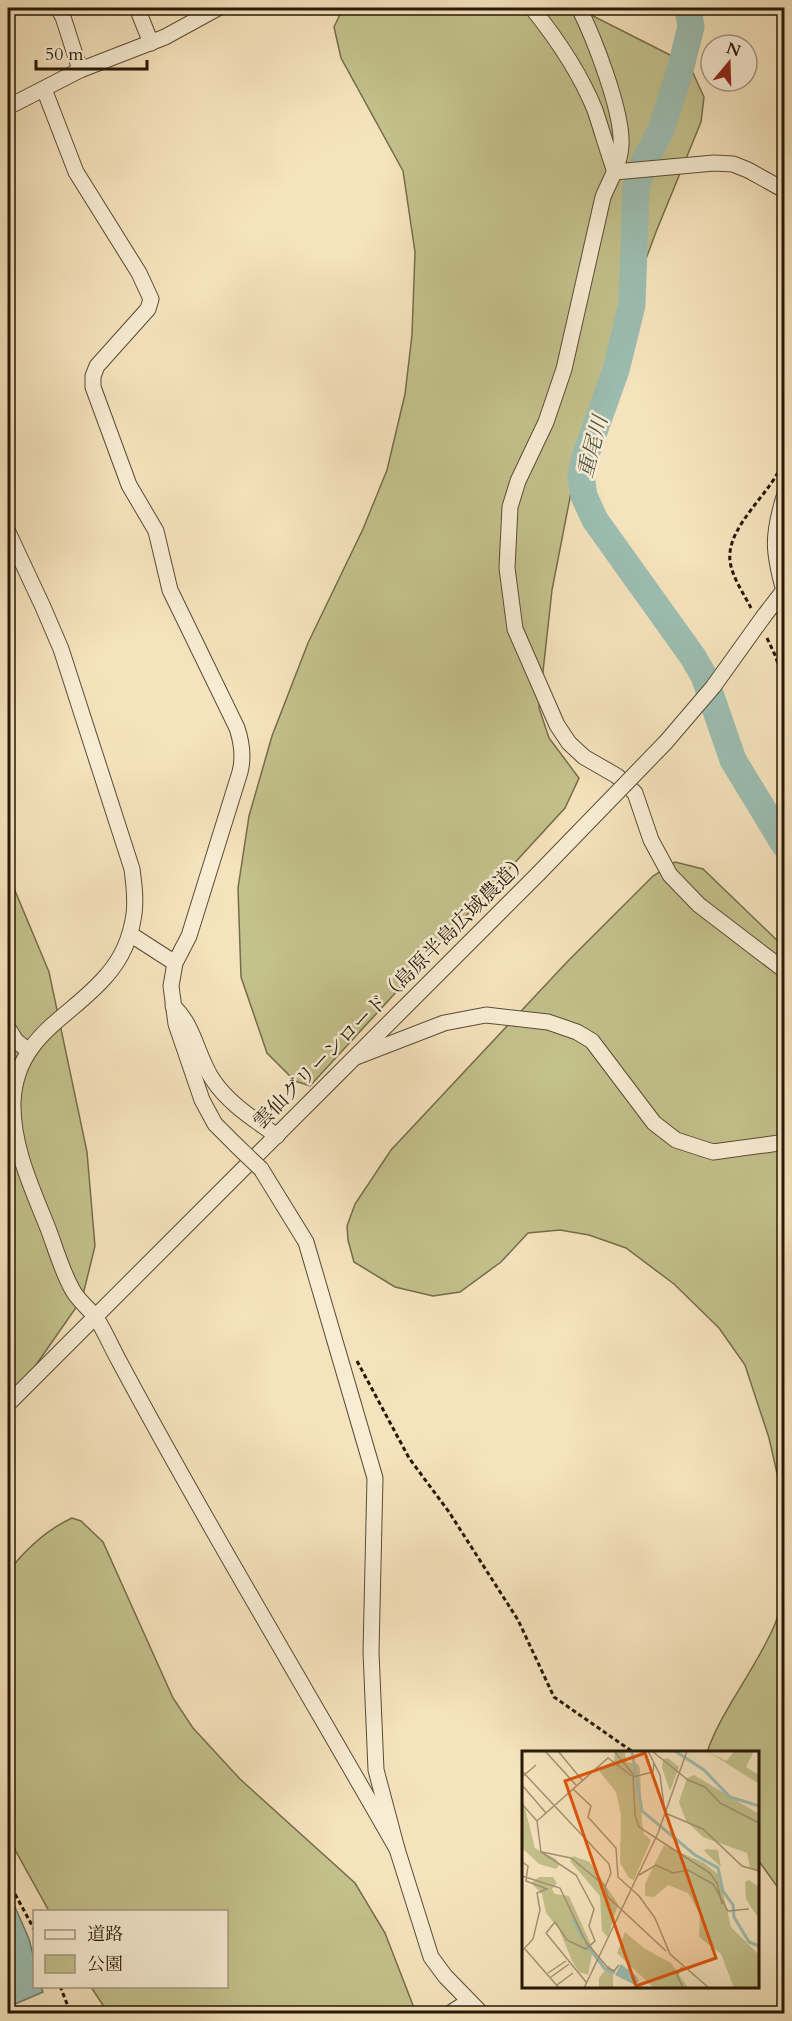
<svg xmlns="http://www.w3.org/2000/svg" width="792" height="2021" font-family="Cardo,'Noto Serif JP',serif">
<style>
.green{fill:#c3c18c;stroke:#756d4a;stroke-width:1.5}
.water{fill:#9cbeb2;stroke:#6d7c6e;stroke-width:1.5}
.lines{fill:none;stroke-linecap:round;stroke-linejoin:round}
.river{stroke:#9cbeb2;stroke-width:27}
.minor-casing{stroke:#5a4c34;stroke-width:17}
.path{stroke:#271907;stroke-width:3;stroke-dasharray:4.5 3;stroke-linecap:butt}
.minor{stroke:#f8edd4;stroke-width:15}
.minor-bridge-casing{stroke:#5a4c34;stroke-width:17;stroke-linecap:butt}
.minor-bridge{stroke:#f8edd4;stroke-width:15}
.labels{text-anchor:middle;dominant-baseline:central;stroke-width:5;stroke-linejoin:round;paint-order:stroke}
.street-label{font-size:20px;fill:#271907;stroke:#f8edd4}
.water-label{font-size:21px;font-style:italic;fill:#505343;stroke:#f8edd4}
.inset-river{fill:none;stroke:#9cbeb2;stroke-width:3}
.inset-road{fill:none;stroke:#a39274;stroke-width:1.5}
.view{fill:#de560c;fill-opacity:0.15;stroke:#de560c;stroke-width:3}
.inset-edge{fill:none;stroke:#271907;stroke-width:3}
</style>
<rect width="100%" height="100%" fill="#f5e3bd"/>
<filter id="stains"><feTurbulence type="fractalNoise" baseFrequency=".00333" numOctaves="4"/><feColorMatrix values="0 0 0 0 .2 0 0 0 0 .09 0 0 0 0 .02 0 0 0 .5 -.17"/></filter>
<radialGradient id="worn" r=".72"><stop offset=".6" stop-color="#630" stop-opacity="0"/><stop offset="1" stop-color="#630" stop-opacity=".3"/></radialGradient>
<g class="green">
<polygon points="343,8 590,8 593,16 672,56 693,73 704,97 701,122 656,232 606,366 576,467 552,590 539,708 549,738 579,778 565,808 310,1086 295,1081 267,1053 241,977 238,888 249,816 272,736 308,643 363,529 387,470 405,394 412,335 415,252 403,171 341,58 334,27"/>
<polygon points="675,862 703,869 784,947 784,1504 769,1438 745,1365 719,1328 674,1284 626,1248 589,1235 560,1230 528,1233 501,1262 460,1292 433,1296 395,1287 354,1262 348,1240 347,1226 355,1204 391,1150 567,962 653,876"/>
<polygon points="8,874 49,972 87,1152 95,1246 82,1299 8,1405"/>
<path d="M72 1518 81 1521 103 1542 173 1698 193 1728 240 1779 355 1883 385 1933 416 2013H108L91 1987 226 1986V1912L49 1911 8 1837V1572C25 1550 46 1530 72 1518Z"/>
<path d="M784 1584V1896L758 1860V1752H707C723 1707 756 1669 775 1624 780 1612 781 1597 784 1584Z"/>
</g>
<polygon class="water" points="8,1891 29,1939 34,1959 34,1986 41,1987 43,1992 8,2007"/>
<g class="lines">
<polyline class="river" points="688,8 691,27 679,74 661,130 644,162 636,188 632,305 616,370 586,454 581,476 584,496 595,520 693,657 704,676 733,760 784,844"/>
<defs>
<g id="minor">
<polyline points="58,8 63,17 80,70"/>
<polyline points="137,8 151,43"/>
<path d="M532 8C557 39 580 73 595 110 602 131 608 152 615 172"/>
<path d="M579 8C594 38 623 112 621 145 620 165 610 180 603 197L564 369 546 422 518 481 510 507 507 568 515 629 557 725 569 743 584 757 617 776 635 793 651 840 670 875 699 905 784 970"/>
<path d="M44 89 76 172 139 273 151 299 148 309 97 366 93 376V387L129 485 156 531 170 590 237 728C242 743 244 756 240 772L189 936 175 963 171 986 176 1024 202 1100 215 1124 236 1145"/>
<polyline points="8,107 80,70 165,37 218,8"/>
<polyline points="615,172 714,163 733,164 748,170 784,190"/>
<path d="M784 497C772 536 773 552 784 591"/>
<path d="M8 532 43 607 61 649 132 869C134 884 136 899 134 914 131 936 122 958 107 975 71 1018 16 1035 13 1102 12 1148 33 1190 49 1231 56 1250 62 1271 72 1289 78 1301 90 1309 97 1319 105 1332 111 1346 118 1359 207 1525 304 1686 397 1849"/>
<polyline points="764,616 784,590"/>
<polyline points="130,934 175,963"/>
<path d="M173 1006C195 1026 197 1057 213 1080 229 1104 254 1119 277 1136"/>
<polyline points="8,1028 16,1041 29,1051"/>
<polyline points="356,1057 444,1023 486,1015 548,1022 577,1032 592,1041 654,1123 676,1140 713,1152 779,1143 784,1144"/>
<polyline points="261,1169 306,1242 375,1478 371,1652 376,1770 397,1849 431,1957 445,1976 482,2014"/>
<polyline points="8,1404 538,874"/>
<polyline points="449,2014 469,2001"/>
</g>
</defs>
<use href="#minor" class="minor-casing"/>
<g class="path">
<path d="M751 608C744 594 732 577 730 561 726 525 774 492 784 459"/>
<polyline points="767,638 775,655 784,681"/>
<polyline points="357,1361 409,1458 449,1512 518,1620 554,1697 633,1752"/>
<polyline points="8,1881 34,1929"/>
<polyline points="60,1986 71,2014"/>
</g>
<use href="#minor" class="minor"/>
<defs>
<g id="minor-bridge">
<polyline points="538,874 666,742 713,687 764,616"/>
<polyline points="236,1145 261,1169"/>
</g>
</defs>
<use href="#minor-bridge" class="minor-bridge-casing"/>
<use href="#minor-bridge" class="minor-bridge"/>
</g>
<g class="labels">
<g class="street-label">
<text transform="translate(391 991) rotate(-45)">雲仙グリーンロード（島原半島広域農道）</text>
</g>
<g class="water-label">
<text transform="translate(593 447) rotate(-75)">重尾川</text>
</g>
</g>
<g transform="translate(522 1751)">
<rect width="237" height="237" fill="#f5e3bd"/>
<path d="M93 0H103L104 11 116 13 118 18 120 71 122 83 129 89 112 129 107 127 98 112 99 64 94 41 78 21 79 16 92 10ZM185 0 204 10 213 0H232L224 16 237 24V33ZM146 7 157 16 148 40 140 17 141 8ZM172 24 237 63V120L228 117 225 102 181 86 164 70 157 51 165 27ZM0 45 13 97 34 108 37 114 34 118 17 113 0 97ZM142 94 182 112 197 124 209 176 237 204V237H212L199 203 177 186 178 163 166 142 146 134 132 146 123 145V133ZM184 98 196 99 199 116 182 100ZM51 105 68 111 96 153 86 186 80 180 78 145 48 110ZM17 126H31L35 132 30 138 33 143 47 145 71 198 66 224 57 221 50 210 37 178 24 162 20 143 9 132ZM227 129 237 136V168L224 148 223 131ZM103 181 123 198 149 212 166 237H132L95 202ZM87 214 91 221V237H77V227Z" fill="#c3c18c"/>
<path d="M99 213 114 225 117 230 113 234 93 224Z" fill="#9cbeb2"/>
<path class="inset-river" d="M110 0 120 60 173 104 196 117 201 140 211 154 212 166 227 191 237 195M153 0 182 19 208 46 237 55M51 168 61 188M63 192 83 218 93 222"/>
<path class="inset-road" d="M23 0 54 34M36 0 60 29M92 0 111 23 113 64 117 76 188 122 195 132 200 153M126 0 138 24 143 62 181 78 220 115 237 120M130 0 166 29 183 36 198 52 237 72M0 20 87 113 89 122 83 136 86 146 144 200M0 26 14 14M111 26 131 21 132 12M0 34 24 62M51 38 69 55 66 66 94 97 96 126 117 145 133 167 148 203 187 237M0 53 15 70 19 101 54 124 72 158 67 175 73 190 64 198 45 189 33 171 24 182M15 70 86 7 110 25M20 101 49 107 83 135M0 111 6 115 4 130 25 138 15 142 18 159 11 188 0 200M117 124 134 114 151 122 166 119 191 133 206 160 227 158M0 125 38 137 64 191 86 217 92 220 97 214M24 182 64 231M3 198 37 237M160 216 155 224 161 237M26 222 44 210M29 226 47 213M35 234 51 222M62 237 136 82 165 0"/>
<path class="view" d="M123 2 194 207 114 235 43 30Z"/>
<rect width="237" height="237" class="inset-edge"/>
</g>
<rect width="792" height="2021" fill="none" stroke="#f5e3bd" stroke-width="30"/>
<rect x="9" y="9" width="774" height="2003" fill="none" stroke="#271907" stroke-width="3"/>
<rect x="15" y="15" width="762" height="1991" fill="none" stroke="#271907" stroke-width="1.5"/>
<rect x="33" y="1910" width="195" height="78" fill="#f8edd4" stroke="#a49882" stroke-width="1.5"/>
<rect x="45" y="1930" width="30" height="9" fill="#f8edd4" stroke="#a49882" stroke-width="1.5"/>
<text x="87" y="1940" font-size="18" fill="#271907">道路</text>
<rect x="45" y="1955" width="30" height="18" fill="#c3c18c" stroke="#a49882" stroke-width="1.5"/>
<text x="87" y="1970" font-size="18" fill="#271907">公園</text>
<g transform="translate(729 63) rotate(19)"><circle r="28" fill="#f8edd4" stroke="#a49882" stroke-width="1.5"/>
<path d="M0-4.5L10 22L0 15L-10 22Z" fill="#8f2418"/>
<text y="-9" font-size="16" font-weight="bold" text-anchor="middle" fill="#271907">N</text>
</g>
<path d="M36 60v9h111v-9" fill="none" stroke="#271907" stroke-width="3"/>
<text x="45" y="60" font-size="18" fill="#271907" stroke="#f8edd4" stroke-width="4.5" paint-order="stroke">50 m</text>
<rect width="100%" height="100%" filter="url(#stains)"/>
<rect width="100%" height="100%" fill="url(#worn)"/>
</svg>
